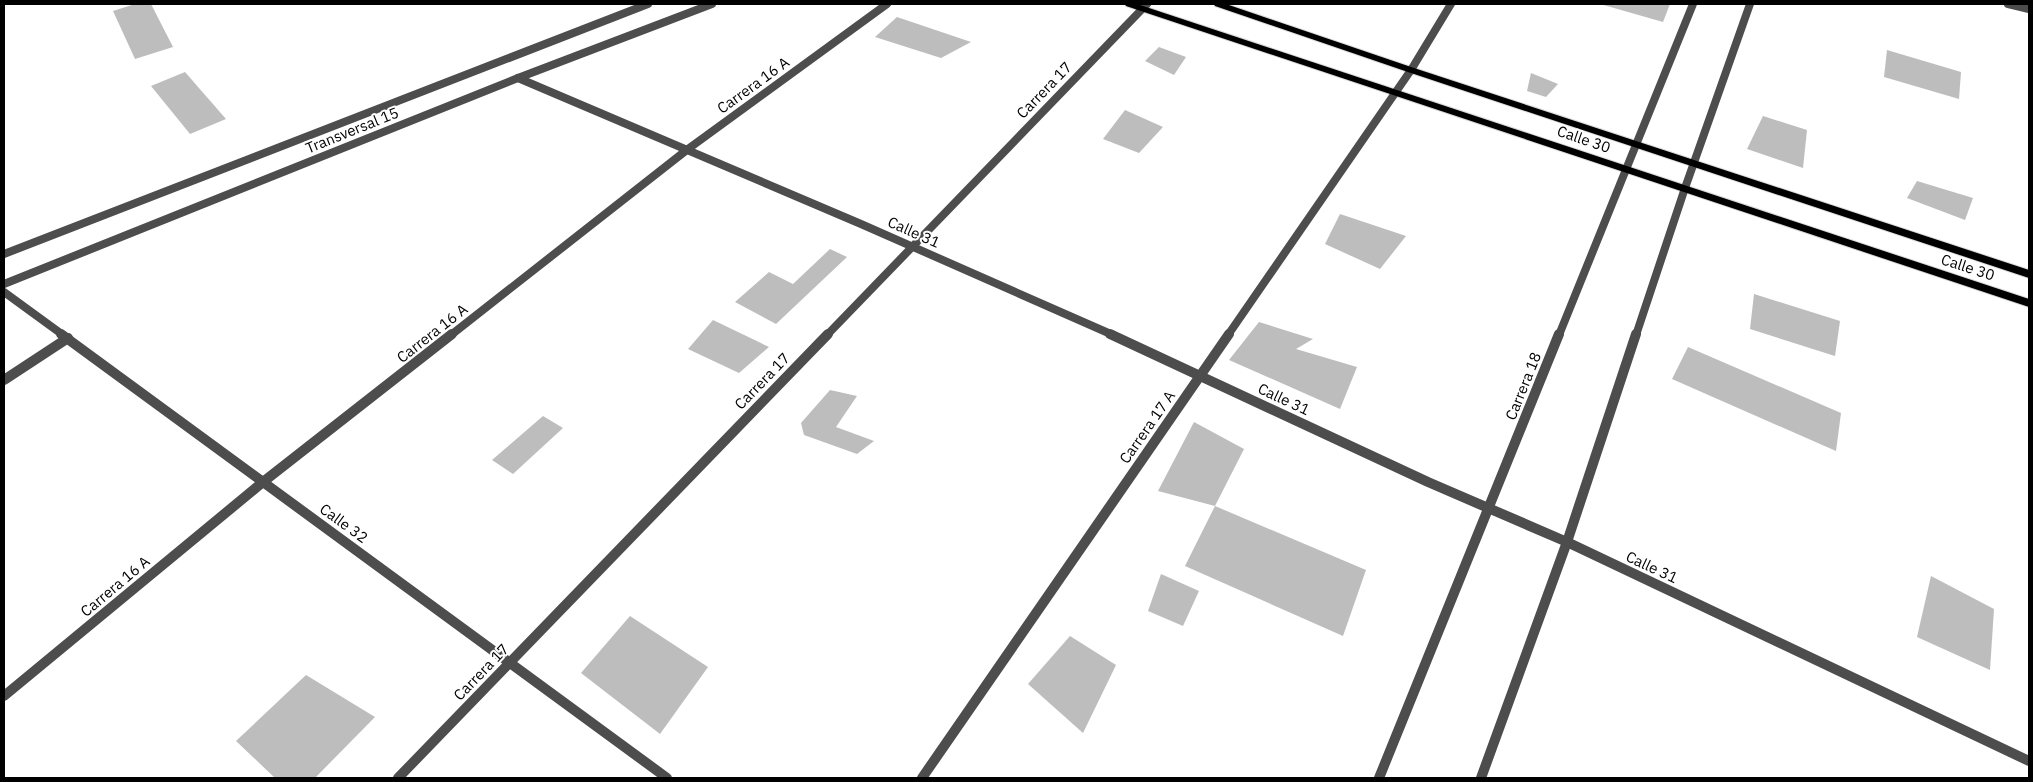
<svg xmlns="http://www.w3.org/2000/svg" width="2033" height="782" font-family="'IBM Plex Sans',sans-serif">
<style>
.building{fill:#bdbdbd}
.lines{fill:none;stroke-linecap:round;stroke-linejoin:round}
.major-casing{stroke:#dbdbdb;stroke-width:2}
.minor-far1{stroke:#4d4d4d;stroke-width:8}
.minor{stroke:#4d4d4d;stroke-width:10}
.major{fill:#000;fill-rule:evenodd}
.labels{text-anchor:middle;dominant-baseline:central;stroke-width:4;stroke-linejoin:round;paint-order:stroke}
.street-label{font-size:15px;fill:#000;stroke:#fff}
</style>
<rect width="100%" height="100%" fill="#fff"/>
<g class="building">
<polygon points="135,4 151,4 173,47 135,59 113,11"/>
<polygon points="1600,4 1670,4 1663,22"/>
<polygon points="897,17 971,42 941,58 875,37"/>
<polygon points="1159,47 1186,57 1174,75 1145,61"/>
<polygon points="1887,50 1961,72 1959,99 1884,77"/>
<polygon points="185,72 226,119 190,134 151,86"/>
<polygon points="1531,73 1558,84 1546,97 1527,91"/>
<polygon points="1125,110 1163,127 1139,153 1103,139"/>
<polygon points="1763,116 1807,130 1803,168 1747,149"/>
<polygon points="1917,181 1973,198 1965,220 1907,198"/>
<polygon points="1340,214 1406,236 1380,269 1325,244"/>
<polygon points="830,249 847,257 776,324 735,302 769,272 793,284"/>
<polygon points="1754,294 1840,321 1835,356 1750,329"/>
<polygon points="713,320 769,347 739,373 688,349"/>
<polygon points="1259,322 1313,339 1296,349 1357,367 1340,409 1229,360"/>
<polygon points="1688,347 1841,413 1836,451 1672,379"/>
<polygon points="830,390 857,396 836,427 874,441 857,454 804,435 801,423"/>
<polygon points="543,416 563,428 513,474 492,460"/>
<polygon points="1194,422 1244,449 1215,506 1158,491"/>
<polygon points="1215,506 1366,570 1343,636 1185,566"/>
<polygon points="1161,574 1199,591 1183,626 1148,611"/>
<polygon points="1931,576 1994,609 1990,670 1917,637"/>
<polygon points="630,616 708,667 660,734 581,673"/>
<polygon points="1070,636 1116,665 1083,733 1028,684"/>
<polygon points="306,675 375,717 315,778 275,778 236,741"/>
</g>
<g class="lines">
<defs>
<g id="major">
<polygon points="1125,4 1137,4 2029,299 2029,307 1126,6"/>
<polygon points="1214,4 1226,4 1414,68 2029,270 2029,278 1408,72 1215,6"/>
</g>
</defs>
<use href="#major" class="major-casing"/>
<g class="minor-far1">
<polyline points="2008,4 2029,9"/>
<polyline points="518,78 861,224 1113,335"/>
<polyline points="4,254 648,4"/>
<polyline points="4,284 518,78 712,4"/>
<polyline points="4,292 63,335"/>
<polyline points="451,335 688,149 887,4"/>
<polyline points="827,335 1147,4"/>
<polyline points="1228,335 1411,70 1451,4"/>
<polyline points="1559,335 1693,4"/>
<polyline points="1636,335 1685,188 1750,4"/>
</g>
<g class="minor">
<polyline points="61,334 667,778"/>
<polyline points="1110,334 1428,482 1567,542 2029,761"/>
<polyline points="4,380 68,338"/>
<polyline points="4,696 263,482 452,334"/>
<polyline points="398,778 828,334"/>
<polyline points="922,778 1229,334"/>
<polyline points="1379,778 1559,334"/>
<polyline points="1481,778 1567,542 1636,334"/>
</g>
<use href="#major" class="major"/>
</g>
<g class="labels">
<g class="street-label">
<text transform="translate(753 85) rotate(-36)">Carrera 16 A</text>
<text transform="translate(1044 90) rotate(-46)">Carrera 17</text>
<text transform="translate(352 130) rotate(-22)">Transversal 15</text>
<text transform="translate(1584 139) rotate(19)">Calle 30</text>
<text transform="translate(914 232) rotate(24)">Calle 31</text>
<text transform="translate(1968 267) rotate(18)">Calle 30</text>
<text transform="translate(432 333) rotate(-38)">Carrera 16 A</text>
<text transform="translate(762 381) rotate(-46)">Carrera 17</text>
<text transform="translate(1523 386) rotate(-68)">Carrera 18</text>
<text transform="translate(1284 399) rotate(25)">Calle 31</text>
<text transform="translate(1147 427) rotate(-55)">Carrera 17 A</text>
<text transform="translate(344 523) rotate(36)">Calle 32</text>
<text transform="translate(1652 567) rotate(25)">Calle 31</text>
<text transform="translate(115 586) rotate(-40)">Carrera 16 A</text>
<text transform="translate(481 672) rotate(-46)">Carrera 17</text>
</g>
</g>
<rect width="2033" height="782" fill="none" stroke="#000000" stroke-width="10"/>
</svg>
